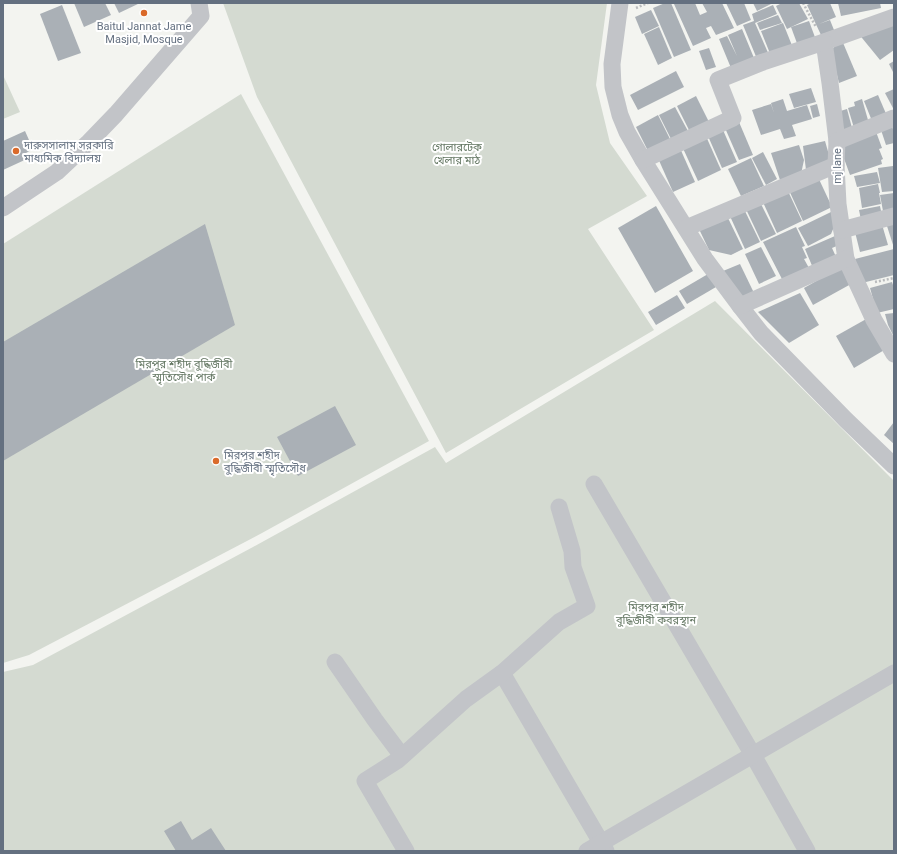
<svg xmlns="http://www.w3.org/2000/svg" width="897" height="854" font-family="Roboto,'Noto Sans Bengali',sans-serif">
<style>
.green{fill:#d4dad1}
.building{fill:#aab0b6}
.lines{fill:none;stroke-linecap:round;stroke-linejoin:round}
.path{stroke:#b9bbbd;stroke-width:2.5;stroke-dasharray:2 2;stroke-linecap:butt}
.minor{stroke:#c2c4c8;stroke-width:17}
.poi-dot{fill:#da6a2a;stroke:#fff;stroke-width:1.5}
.labels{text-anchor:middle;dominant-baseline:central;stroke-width:4;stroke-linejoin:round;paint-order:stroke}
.poi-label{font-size:11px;fill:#647080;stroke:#fff;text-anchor:start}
.park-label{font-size:11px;fill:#647763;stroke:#fff}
.street-label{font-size:11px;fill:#647080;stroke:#fff}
</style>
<rect width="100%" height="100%" fill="#f3f4f0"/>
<g class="green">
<polygon points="223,3 607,3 596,85 610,143 647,196 588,229 654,330 446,453 257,97"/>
<polygon points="3,75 20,112 3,119"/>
<polygon points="241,94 429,441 262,533 29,655 3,663 3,244"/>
<polygon points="715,301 894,481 894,851 3,851 3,672 33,665 253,547 435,447 446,463"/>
</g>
<g class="building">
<polygon points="74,3 105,3 111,15 84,27"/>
<polygon points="114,3 140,3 119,13"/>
<polygon points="665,3 671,3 691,50 674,57 653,8"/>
<polygon points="677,3 695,3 700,15 707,12 702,3 722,3 734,28 716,35 711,26 706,28 711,38 693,46 674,4"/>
<polygon points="726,3 744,3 751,20 737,26"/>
<polygon points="753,3 773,3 757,11"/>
<polygon points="782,3 799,3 808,19 787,29 776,6"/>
<polygon points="811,3 830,3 836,17 819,24 830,20 834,30 821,35 807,5"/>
<polygon points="838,3 880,3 881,8 841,16"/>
<polygon points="62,5 81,53 58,61 40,14"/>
<polygon points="773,5 777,14 755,23 769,55 757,59 743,25 754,21 752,14"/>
<polygon points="651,10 659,26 642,34 635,17"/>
<polygon points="778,15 782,23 760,30 757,23"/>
<polygon points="894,17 894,50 880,60 858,33"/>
<polygon points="809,21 816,40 798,46 791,27"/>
<polygon points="783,23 793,48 771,56 761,31"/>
<polygon points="659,27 672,58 658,65 644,34"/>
<polygon points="742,29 754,58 731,68 719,39 727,36 737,56 728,35"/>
<polygon points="841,38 857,76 839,83 831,51"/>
<polygon points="709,48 716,67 706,70 699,51"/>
<polygon points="894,61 894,74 889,64"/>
<polygon points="676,71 684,87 638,110 630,95"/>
<polygon points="811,88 816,102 794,108 789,94"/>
<polygon points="894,89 894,110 885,93"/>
<polygon points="878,95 887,116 872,121 864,101"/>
<polygon points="696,96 709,122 690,132 677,106"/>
<polygon points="783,99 787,111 807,105 812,119 792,125 796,136 784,139 780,129 761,135 752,110 771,104 774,113 771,103"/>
<polygon points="862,99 868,120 854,128 848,108 855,106 854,102"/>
<polygon points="817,104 820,116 813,118 810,106"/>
<polygon points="675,107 689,133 672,141 659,115"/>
<polygon points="847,109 852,128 836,133 837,112"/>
<polygon points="658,115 671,141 649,153 636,127"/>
<polygon points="890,120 894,132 894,143 886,145 879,124"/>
<polygon points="739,122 753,155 739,160 725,128"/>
<polygon points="875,129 882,148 879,149 883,159 881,160 882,164 850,175 838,142"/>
<polygon points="723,130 737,162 722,168 708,136"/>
<polygon points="25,131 33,149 26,153 29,158 3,170 3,141"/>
<polygon points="705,134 721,170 698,181 681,144"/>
<polygon points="825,141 831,162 806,170 803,146"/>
<polygon points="799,145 804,160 801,174 780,180 771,153"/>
<polygon points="679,146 695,182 673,192 657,156"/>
<polygon points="763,152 777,179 766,185 752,158"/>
<polygon points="751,158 764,186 741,196 728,169"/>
<polygon points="893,166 894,174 894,191 882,192 878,168"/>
<polygon points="877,172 880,183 857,187 854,176"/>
<polygon points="817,175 832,207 803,221 788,188"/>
<polygon points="878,184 880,193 879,193 881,204 862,208 859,188"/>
<polygon points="787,189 802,221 777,233 762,200"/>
<polygon points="894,193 894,209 883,211 880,195"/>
<polygon points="759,200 776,234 761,241 745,207"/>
<polygon points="656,206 693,271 655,293 618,228"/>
<polygon points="880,206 882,216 861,220 859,210"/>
<polygon points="743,207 760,242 745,249 729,214"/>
<polygon points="831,212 836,222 831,234 808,246 798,228"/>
<polygon points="727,216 743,249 731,255 709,250 699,229"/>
<polygon points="881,221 888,245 860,252 854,228"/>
<polygon points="894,221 894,248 886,223"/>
<polygon points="205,224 235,325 3,461 3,342"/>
<polygon points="796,227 805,246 802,247 807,258 804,259 809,268 783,281 763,242"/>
<polygon points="835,236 839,245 832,248 837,259 813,268 805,249"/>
<polygon points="761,247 776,276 759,284 745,254"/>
<polygon points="894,249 894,275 862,283 855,259"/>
<polygon points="740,264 754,293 738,301 723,271"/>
<polygon points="841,267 851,284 813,305 804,288"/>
<polygon points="708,274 716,287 687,304 679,291"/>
<polygon points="892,282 894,288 894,298 893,298 894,309 877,313 870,288"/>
<polygon points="800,293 819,325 789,343 758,312"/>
<polygon points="677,295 685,308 656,325 648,312"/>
<polygon points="894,313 894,337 888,325 885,314"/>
<polygon points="868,318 886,349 854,368 836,336"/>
<polygon points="335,406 356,445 298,476 277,437"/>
<polygon points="894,422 894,444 884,435"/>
<polygon points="181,821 192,840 211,828 226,851 176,851 164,831"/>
</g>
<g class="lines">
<g class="path">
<polyline points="803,3 816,27"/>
<polyline points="636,8 648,3"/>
<polyline points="875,282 894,278"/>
</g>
<g class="minor">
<polyline points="620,3 612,64 613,87 620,115 627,132 643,160 705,259 740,306 761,333 846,420 894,466"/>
<polyline points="894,17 824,42 830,83 837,141 836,165 838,204 846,259 874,320 894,354"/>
<polyline points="837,141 894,118"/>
<polyline points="643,160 733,118 718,80 763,62 824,42"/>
<polyline points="3,208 57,172 89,142 116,114 201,16 199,3"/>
<polyline points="686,228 836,165"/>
<polyline points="842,230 894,216"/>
<polyline points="740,306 846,259"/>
<polyline points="594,484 753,755 807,851"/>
<polyline points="335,662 375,720 402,756"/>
<polyline points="502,673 606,851"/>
<polyline points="406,851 365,781 398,760 466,699 502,673 559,622 587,606 573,567 572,551 559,507"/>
<polyline points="587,851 894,673"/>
</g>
</g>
<g class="poi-dot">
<circle cx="144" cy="13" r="4"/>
<circle cx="16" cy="151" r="4"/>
<circle cx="216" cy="461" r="4"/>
</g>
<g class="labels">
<g class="poi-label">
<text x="144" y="26" text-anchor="middle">Baitul Jannat Jame<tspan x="144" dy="13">Masjid, Mosque</tspan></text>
<text x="24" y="145">দারুসসালাম সরকারি<tspan x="24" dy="13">মাধ্যমিক বিদ্যালয়</tspan></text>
<text x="224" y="455">মিরপুর শহীদ<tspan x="224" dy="13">বুদ্ধিজীবী স্মৃতিসৌধ</tspan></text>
</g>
<g class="park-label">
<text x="457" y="147">গোলারটেক<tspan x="457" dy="13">খেলার মাঠ</tspan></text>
<text x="184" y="364">মিরপুর শহীদ বুদ্ধিজীবী<tspan x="184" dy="13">স্মৃতিসৌধ পার্ক</tspan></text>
<text x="656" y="607">মিরপুর শহীদ<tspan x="656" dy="13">বুদ্ধিজীবী কবরস্থান</tspan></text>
</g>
<g class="street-label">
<text transform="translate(837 166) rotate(-90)">mj lane</text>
</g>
</g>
<rect width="897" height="854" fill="none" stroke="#647080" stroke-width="8"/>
</svg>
